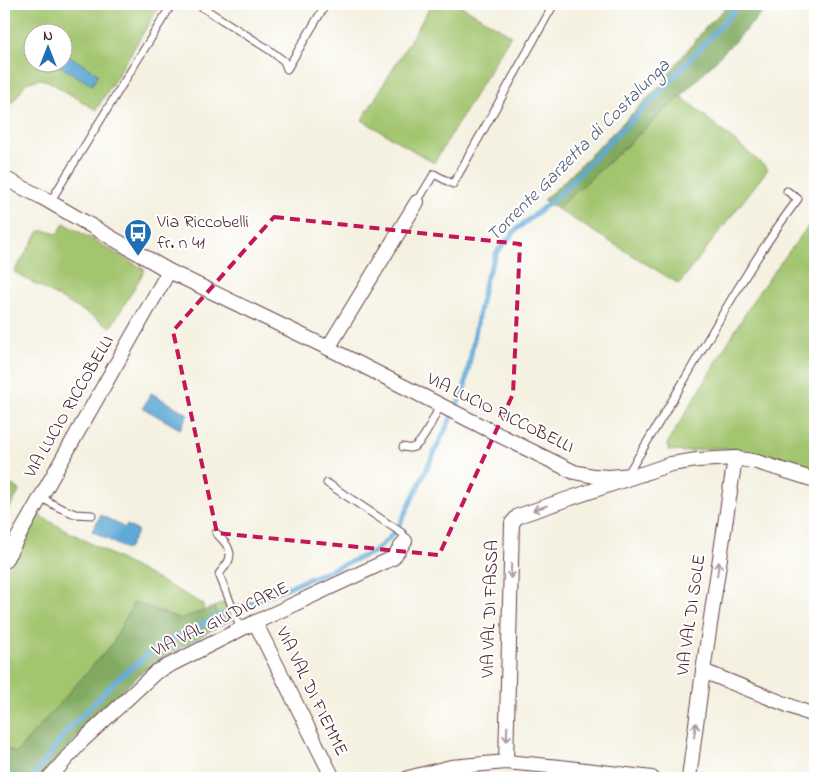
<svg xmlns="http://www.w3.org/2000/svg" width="819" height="782" font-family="'Indie Flower',sans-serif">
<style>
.green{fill:#a2c56e;stroke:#76724c;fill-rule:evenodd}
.forest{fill:#81aa61;stroke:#666446}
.water{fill:#5fa9d7;stroke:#546481}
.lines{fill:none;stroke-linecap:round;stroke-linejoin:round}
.stream{stroke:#5fa9d7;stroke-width:5}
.lane-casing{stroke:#643e46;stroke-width:9}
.street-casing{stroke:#643e46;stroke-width:16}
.lane{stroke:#fff;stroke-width:7}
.street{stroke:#fff;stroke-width:14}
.oneway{stroke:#ae9aa0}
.marked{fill:none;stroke:#c2185b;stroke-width:4;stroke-dasharray:10 6;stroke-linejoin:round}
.labels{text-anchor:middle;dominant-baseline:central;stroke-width:4;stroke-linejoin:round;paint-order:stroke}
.poi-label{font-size:18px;fill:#4a1f2b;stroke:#fff;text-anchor:start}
.street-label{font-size:18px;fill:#4a1f2b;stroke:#fff}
.water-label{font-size:19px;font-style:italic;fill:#535d78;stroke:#fff}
</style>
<rect width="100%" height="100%" fill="#fff"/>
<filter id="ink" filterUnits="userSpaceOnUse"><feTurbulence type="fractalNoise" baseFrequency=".02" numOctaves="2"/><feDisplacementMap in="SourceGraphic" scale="10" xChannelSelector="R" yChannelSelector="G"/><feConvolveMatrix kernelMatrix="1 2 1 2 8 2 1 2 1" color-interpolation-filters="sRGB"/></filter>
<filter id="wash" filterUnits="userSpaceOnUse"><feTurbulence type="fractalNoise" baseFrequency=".0096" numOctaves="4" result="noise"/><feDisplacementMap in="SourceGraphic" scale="20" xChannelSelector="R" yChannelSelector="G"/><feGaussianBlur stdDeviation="1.12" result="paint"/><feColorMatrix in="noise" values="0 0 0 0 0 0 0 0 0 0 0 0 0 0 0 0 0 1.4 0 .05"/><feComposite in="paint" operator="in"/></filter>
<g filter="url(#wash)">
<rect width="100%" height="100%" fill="#f4f1e0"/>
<g class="green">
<path d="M4 4H161L96 110 48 81 40 79 26 83 4 114ZM32 32H62V62H32Z"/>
<polygon points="432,4 458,4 511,35 434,163 362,120"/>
<polygon points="681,96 768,169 679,284 557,209"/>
<polygon points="815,217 815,470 741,450 715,448 683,452 668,450 668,442 757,294"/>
<polygon points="64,223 145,270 111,327 14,272 39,231 47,231 58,234"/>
<polygon points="4,480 20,490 4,518"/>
<polygon points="38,515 203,604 204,611 180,619 134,602 112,644 16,753 4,747 4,576"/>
<polygon points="225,602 232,620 221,625 214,607"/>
</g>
<g class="forest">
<polygon points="729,4 771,4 681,96 557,209 543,200 559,186 659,87 677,63 707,26"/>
<polygon points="134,602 180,619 214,607 221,625 150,665 111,701 40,778 4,777 4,747 16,753 112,644"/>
</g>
<g class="water">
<polygon points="63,52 98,74 92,85 55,63 62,62"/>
<polygon points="151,393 188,414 180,429 143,408"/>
<polygon points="101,515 125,528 127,525 138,531 127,550 92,531"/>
</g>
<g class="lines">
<g class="stream">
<polyline points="4,769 9,772"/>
<polyline points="32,778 67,731 115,681 154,649 218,616 374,552 389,538 399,526 464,391 485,281 497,252 517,229 560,194 610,141 658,95 740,4"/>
</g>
</g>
</g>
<g filter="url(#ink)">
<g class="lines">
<defs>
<g id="lane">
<polyline points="197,4 268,49 284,61 287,69 326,4"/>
<polyline points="50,202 172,4"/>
<polyline points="417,202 434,174 453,184 554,4"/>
<path d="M403 447C404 447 410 449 411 448 422 447 435 415 440 405"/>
<path d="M627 475C649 439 671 403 692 367 725 309 758 252 798 199L787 191"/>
<polyline points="327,483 402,533 405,537 405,541"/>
<polyline points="40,497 58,507 75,514 92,515"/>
<path d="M216 533C223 540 233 549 229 560 227 565 222 570 219 574L241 629"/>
</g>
<g id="street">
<polyline points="4,178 43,198 169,271 328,348 499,435 574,472 594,476 609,477 643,474"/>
<polyline points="328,348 417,202"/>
<polyline points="4,562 169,271"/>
<polyline points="255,622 333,778"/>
<polyline points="703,671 815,716"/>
<polyline points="506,762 512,523 518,516 671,464 697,460 735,458 757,462 815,480"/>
<polyline points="49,778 82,741 156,672 241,629 393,558 405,541"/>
<polyline points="408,778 451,767 506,762 560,767 652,778"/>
<polyline points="689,778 703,671 735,458"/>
</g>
</defs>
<use href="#lane" class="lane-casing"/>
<use href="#street" class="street-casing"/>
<use href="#lane" class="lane"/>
<use href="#street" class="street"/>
</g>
<defs><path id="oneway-shaft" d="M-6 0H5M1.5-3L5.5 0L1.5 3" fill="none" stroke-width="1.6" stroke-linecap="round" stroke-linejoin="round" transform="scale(1.25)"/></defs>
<g class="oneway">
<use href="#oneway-shaft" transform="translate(540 508) rotate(161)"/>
<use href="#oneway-shaft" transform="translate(718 569) rotate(-82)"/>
<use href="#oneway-shaft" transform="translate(511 571) rotate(92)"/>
<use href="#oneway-shaft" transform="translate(695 730) rotate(-82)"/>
<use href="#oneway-shaft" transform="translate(507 734) rotate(92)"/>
</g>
</g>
<path class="marked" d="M274 217 520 244 513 394 439 555 217 533 173 331Z"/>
<defs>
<symbol id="bus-pin" viewBox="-11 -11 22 30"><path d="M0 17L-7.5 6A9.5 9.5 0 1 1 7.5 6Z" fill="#1f6fb2" stroke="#fff"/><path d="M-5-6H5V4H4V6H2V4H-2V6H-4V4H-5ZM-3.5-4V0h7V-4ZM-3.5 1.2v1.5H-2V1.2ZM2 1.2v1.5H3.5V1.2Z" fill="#fff"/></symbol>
</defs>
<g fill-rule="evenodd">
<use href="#bus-pin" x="122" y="217" width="32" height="43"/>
</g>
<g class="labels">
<g class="poi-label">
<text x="157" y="223">Via Riccobelli<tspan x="157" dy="21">fr. n 41</tspan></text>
</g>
<g class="street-label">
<text transform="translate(70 407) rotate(-60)">VIA LUCIO RICCOBELLI</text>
<text transform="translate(500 414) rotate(26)">VIA LUCIO RICCOBELLI</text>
<text transform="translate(491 609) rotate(-88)">VIA VAL DI FASSA</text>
<text transform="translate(692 615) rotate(-82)">VIA VAL DI SOLE</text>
<text transform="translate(221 620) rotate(-26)">VIA VAL GIUDICARIE</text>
<text transform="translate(311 692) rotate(64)">VIA VAL DI FIEMME</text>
</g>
<g class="water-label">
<text transform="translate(579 151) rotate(-45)">Torrente Garzetta di Costalunga</text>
</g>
</g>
<rect width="819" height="782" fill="none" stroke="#fff" stroke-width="20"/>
<g transform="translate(48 48)"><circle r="24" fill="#ffffff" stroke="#b7a5aa"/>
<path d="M0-4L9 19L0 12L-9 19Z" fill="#1f6fb2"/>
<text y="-8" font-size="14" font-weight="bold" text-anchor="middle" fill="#4a1f2b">N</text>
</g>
</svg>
